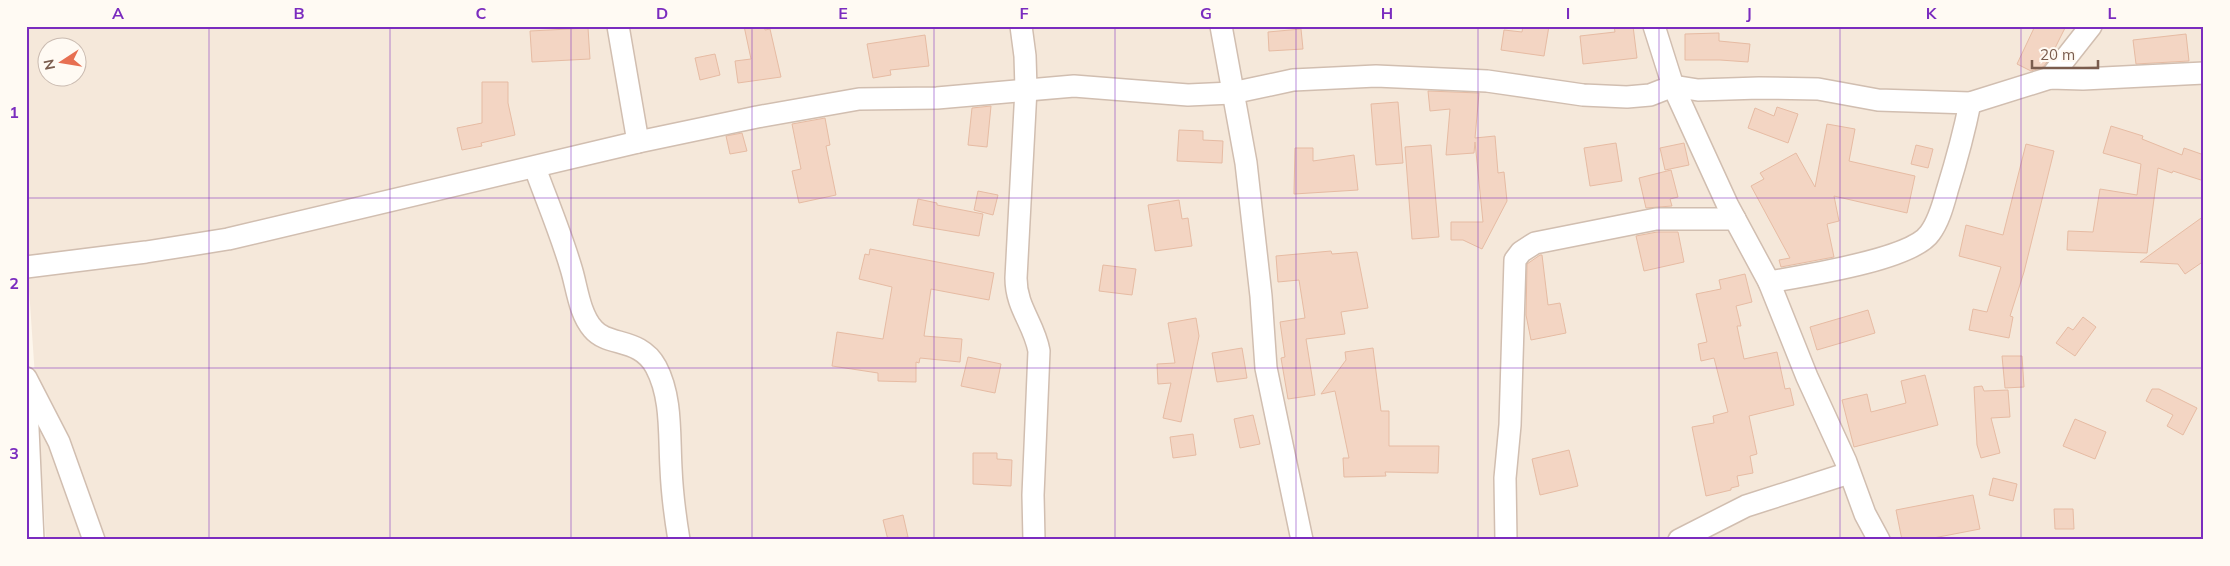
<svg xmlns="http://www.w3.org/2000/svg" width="2230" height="566" font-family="Mulish,sans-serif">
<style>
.residential{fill:#f5e8da;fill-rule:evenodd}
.building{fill:#f3d5c3;stroke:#e6bba3}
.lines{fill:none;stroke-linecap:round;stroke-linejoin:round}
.minor-casing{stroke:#d1beb0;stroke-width:24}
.minor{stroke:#fff;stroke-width:21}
.grid{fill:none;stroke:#7b2cbf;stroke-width:1;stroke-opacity:0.55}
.neatline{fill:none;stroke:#7b2cbf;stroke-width:2}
.grid-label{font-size:16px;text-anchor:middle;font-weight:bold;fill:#7b2cbf}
</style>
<rect width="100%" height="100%" fill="#fdf6ec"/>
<path class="residential" d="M26 26H2204V540H46L26 244ZM48 48H78V78H48Z"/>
<g class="building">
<polygon points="744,26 764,26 765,30 770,29 781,77 738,83 735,61 751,59"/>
<polygon points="1523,26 1549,26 1544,56 1501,50 1504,30 1522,32"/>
<polygon points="1614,26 1633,26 1637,58 1583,64 1580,36 1615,32"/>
<polygon points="2035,26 2066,26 2050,58 2043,67 2031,71 2017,64"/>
<polygon points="588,28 590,59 532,62 530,31"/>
<polygon points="1301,29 1303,49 1269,51 1268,32"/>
<polygon points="1719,33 1719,41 1750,44 1748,62 1720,60 1685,60 1685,34"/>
<polygon points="2186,34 2189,61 2136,64 2133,40"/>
<polygon points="925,35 929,66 890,70 891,75 873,78 867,44"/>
<polygon points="715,54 720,75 700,80 695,58"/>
<polygon points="482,82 508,82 508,103 515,135 481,143 482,146 462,150 457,128 482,123"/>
<polygon points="1428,91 1479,93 1475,138 1495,136 1498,173 1504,172 1507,201 1482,249 1463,240 1451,240 1451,222 1483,222 1475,142 1474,153 1446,155 1450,109 1430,111"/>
<polygon points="1398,102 1403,163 1376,165 1371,104"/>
<polygon points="991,106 987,147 968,145 972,108"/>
<polygon points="1777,107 1798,114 1788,143 1748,128 1755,108 1774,116"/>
<polygon points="825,118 830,145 826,146 836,195 799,203 792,171 801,169 792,124"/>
<polygon points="1827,124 1855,129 1849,161 1915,176 1907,213 1834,196 1839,221 1827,224 1834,257 1781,267 1779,260 1790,258 1751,186 1764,179 1760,173 1796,153 1815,187"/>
<polygon points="2111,126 2143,136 2142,139 2182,155 2184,148 2204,155 2204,181 2173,171 2172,173 2158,168 2147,253 2067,250 2068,231 2093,232 2100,189 2137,195 2141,164 2103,153"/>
<polygon points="1179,130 1203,131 1203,140 1223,141 1222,163 1177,161"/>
<polygon points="742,133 747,151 730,154 726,136"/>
<polygon points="1616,143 1622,181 1590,186 1584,148"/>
<polygon points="1684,143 1689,165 1665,170 1660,148"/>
<polygon points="2026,144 2054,151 2024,272 2010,316 2013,317 2009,338 1969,330 1973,309 1987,312 2001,267 1959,256 1966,225 2003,235"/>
<polygon points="1431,145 1439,237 1412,239 1405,147"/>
<polygon points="1916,145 1933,149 1928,168 1911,164"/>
<polygon points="1295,148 1313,148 1313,161 1354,155 1358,190 1294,194"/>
<polygon points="1671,170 1678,197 1670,199 1672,206 1646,208 1639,178"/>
<polygon points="978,191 998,195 993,215 974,210"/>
<polygon points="918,199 937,203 937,205 983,214 979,236 913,225"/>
<polygon points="1179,200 1182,219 1188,218 1192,246 1155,251 1148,205"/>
<polygon points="2204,216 2204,261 2185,274 2178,264 2140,262"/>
<polygon points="1657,232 1678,232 1684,262 1644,271 1636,236"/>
<polygon points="870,249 994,273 989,300 931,289 924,336 962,339 960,362 920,358 919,363 916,362 916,382 878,381 878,373 832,366 837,332 883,339 892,287 859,279 865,254 869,255"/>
<polygon points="1331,251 1332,254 1357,252 1368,308 1341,312 1345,334 1306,339 1315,395 1288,399 1281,358 1285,357 1280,322 1305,318 1299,280 1278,282 1276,256"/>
<polygon points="1540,255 1542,255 1548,305 1560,303 1566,333 1531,340 1526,315 1527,264"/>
<polygon points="1103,265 1136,269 1132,295 1099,291"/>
<polygon points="1745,274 1752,302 1736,306 1741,326 1737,326 1744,359 1777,352 1785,389 1790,388 1794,405 1749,416 1757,454 1750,456 1753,473 1737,476 1739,486 1731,488 1731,490 1706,496 1692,427 1714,423 1713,416 1728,412 1714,358 1701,361 1698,344 1707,342 1696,294 1721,289 1719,280"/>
<polygon points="1868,310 1875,333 1817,350 1810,327"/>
<polygon points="2083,317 2096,327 2075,356 2056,343 2068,327 2073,330"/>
<polygon points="1196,318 1199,336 1181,422 1163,418 1171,383 1158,384 1157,364 1175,363 1168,323"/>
<polygon points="1242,348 1247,378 1217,382 1212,353"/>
<polygon points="1373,348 1381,411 1389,411 1389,446 1439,446 1438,473 1385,472 1386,476 1344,477 1343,458 1349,458 1335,391 1321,394 1346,360 1345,352"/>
<polygon points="2002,356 2022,356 2024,387 2005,388"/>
<polygon points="968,357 1001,364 995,393 961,386"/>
<polygon points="1925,375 1938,425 1854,447 1842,400 1867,394 1871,412 1906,403 1901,381"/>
<polygon points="1982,386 1984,391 2008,390 2010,417 1991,418 2000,453 1981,458 1977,445 1974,387"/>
<polygon points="2152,389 2159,389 2197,408 2183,435 2167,426 2173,415 2146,401"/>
<polygon points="1253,415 1260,444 1240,448 1234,419"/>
<polygon points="2075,419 2106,432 2095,459 2063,446"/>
<polygon points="1193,434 1196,455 1173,458 1170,437"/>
<polygon points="1569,450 1578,486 1540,495 1532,459"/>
<polygon points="973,453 997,453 997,459 1012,460 1011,486 973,484"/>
<polygon points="1993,478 2017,484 2013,501 1989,495"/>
<polygon points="1973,495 1980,529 1923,540 1902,540 1896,510"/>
<polygon points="2054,509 2073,509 2074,529 2055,529"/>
<polygon points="903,515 908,537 888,540 883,520"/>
</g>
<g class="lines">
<defs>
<g id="minor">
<polyline points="618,26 638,142"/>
<path d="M1021 26 1025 56 1026 89 1016 278C1016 308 1034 323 1039 351L1033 495 1034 540"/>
<polyline points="1221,26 1246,163 1261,296 1266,368 1302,540"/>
<polyline points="1654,26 1673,86 1728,206 1769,282 1807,377 1846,462 1865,514 1879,540"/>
<polyline points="2050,78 2091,26"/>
<path d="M535 168C547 201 561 234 571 268 577 287 579 313 593 329 608 347 640 337 656 367 672 397 669 434 671 468 672 492 675 516 679 540"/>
<polyline points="26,267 146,252 228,239 638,142 757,117 859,99 937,98 1074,86 1188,95 1232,93 1293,80 1376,76 1487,81 1583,95 1627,97 1650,95 1673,86 1698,90 1759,88 1818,89 1878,100 1970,103 2050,78 2083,79 2204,73"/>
<path d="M1769 282C1802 276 1912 260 1930 233 1939 221 1943 205 1947 191 1956 162 1964 133 1970 103"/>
<polyline points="26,378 59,442 94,540"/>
<polyline points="26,384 33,540"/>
<polyline points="1506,540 1505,478 1510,425 1515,260 1521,252 1535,243 1656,219 1735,219"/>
<polyline points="1679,540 1746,506 1849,473"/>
</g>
</defs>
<use href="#minor" class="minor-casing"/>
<use href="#minor" class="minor"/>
</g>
<path class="grid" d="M209 26V540M390 26V540M571 26V540M752 26V540M934 26V540M1115 26V540M1296 26V540M1478 26V540M1659 26V540M1840 26V540M2021 26V540M26 198H2204M26 368H2204"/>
<rect width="2230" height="566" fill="none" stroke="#fffaf3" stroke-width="55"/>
<g transform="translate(62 62) rotate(258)"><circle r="24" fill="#fffaf3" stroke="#cabbb1"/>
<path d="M0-4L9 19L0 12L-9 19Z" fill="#e76f51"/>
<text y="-8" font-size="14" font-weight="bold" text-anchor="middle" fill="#7a5c4d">N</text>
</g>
<path d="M2032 60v8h66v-8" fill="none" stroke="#7a5c4d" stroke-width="2.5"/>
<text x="2040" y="60" font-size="15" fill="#7a5c4d" stroke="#fffaf3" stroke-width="4" paint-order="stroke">20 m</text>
<rect x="28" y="28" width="2174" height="510" class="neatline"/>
<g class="grid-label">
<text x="118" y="19">A</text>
<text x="299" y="19">B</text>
<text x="481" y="19">C</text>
<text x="662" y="19">D</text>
<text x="843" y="19">E</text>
<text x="1024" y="19">F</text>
<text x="1206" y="19">G</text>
<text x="1387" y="19">H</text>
<text x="1568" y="19">I</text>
<text x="1749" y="19">J</text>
<text x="1931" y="19">K</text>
<text x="2112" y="19">L</text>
<text x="14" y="118">1</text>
<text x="14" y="289">2</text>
<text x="14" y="459">3</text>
</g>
</svg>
